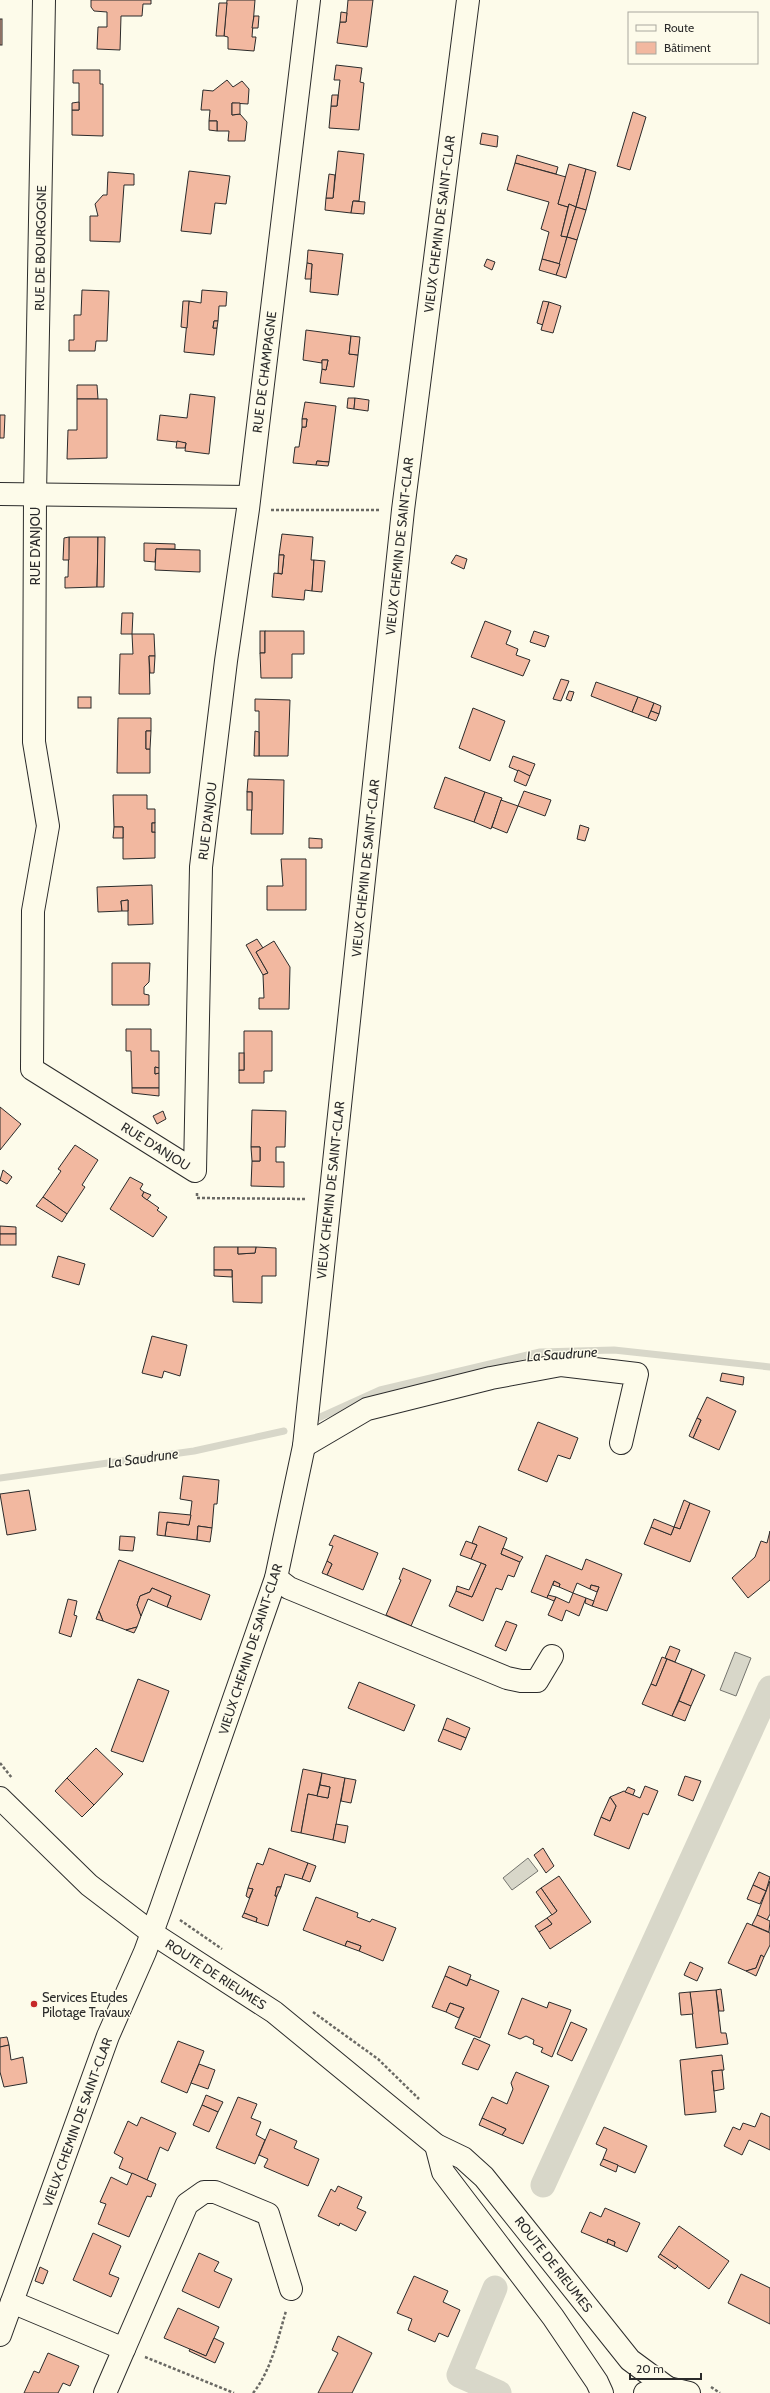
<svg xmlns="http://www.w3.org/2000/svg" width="770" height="2393" font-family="Cabin,sans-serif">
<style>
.water{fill:#d8d7c9;stroke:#74746e}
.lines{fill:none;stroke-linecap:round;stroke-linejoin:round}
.stream{stroke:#d8d7c9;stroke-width:7}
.canal{stroke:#d8d7c9;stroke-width:25}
.building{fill:#f2b8a0;stroke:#2b2b2b}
.minor-casing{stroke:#2b2b2b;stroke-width:24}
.major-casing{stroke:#2b2b2b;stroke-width:24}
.path{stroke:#6a6964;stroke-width:2.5;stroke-dasharray:3 2;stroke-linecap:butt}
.minor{stroke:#fdfbea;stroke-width:22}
.major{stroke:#fdfbea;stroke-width:22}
.poi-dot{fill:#c62828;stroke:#fdfbea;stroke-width:1.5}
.labels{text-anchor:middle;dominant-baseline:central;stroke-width:3;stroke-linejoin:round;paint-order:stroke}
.street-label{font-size:13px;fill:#2b2b2b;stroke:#fdfbea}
.poi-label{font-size:13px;fill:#2b2b2b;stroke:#fdfbea;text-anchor:start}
.water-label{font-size:14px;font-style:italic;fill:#2b2b2b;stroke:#fdfbea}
</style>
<rect width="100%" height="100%" fill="#fdfbea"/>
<g class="water">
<polygon points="735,1652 751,1658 736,1696 720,1690"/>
<polygon points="528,1858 538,1871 512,1890 503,1878"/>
</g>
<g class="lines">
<g class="stream">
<polyline points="316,1419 380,1390 540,1352 614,1350 770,1367"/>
<polyline points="0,1478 194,1451 284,1431"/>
</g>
<g class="canal">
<polyline points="543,2185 770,1688"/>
<polyline points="495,2288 459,2375 499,2393"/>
</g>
</g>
<g class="building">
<polygon points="91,0 151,0 151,4 143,4 142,16 121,16 120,50 97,49 98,27 107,27 107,12 94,11 91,7"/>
<polygon points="227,0 255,0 252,37 256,37 254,51 228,49 228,37 224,36"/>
<polygon points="348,0 373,0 367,47 337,43 340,22 346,22"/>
<polygon points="219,3 227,3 224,36 216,36"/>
<polygon points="341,12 347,13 346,22 340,22"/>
<polygon points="254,16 259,16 258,28 252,28"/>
<rect x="0" y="19" width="2" height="26"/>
<polygon points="336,65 362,68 360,82 364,83 359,130 329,128 331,106 337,106 340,80 334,80"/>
<polygon points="73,70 100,70 100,84 103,84 103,136 72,135 72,110 79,110 79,83 73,83"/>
<polygon points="227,80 233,87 242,81 249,89 248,104 232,103 232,115 240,114 247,122 245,141 228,141 229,131 217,131 217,121 209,121 210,110 201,110 203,90 213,91"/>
<polygon points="332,95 338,95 337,106 331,106"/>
<polygon points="79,102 79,110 72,110 72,103"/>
<polygon points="232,103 240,103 240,114 232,115"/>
<polygon points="633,112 646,117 630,170 617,166"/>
<polygon points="209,121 217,121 217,131 209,130"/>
<polygon points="482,133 498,136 497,147 480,144"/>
<polygon points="338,151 364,154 359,201 353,201 351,213 325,210 326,198 333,198"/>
<polygon points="517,155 558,167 556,174 515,163"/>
<polygon points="515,163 566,177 558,204 568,207 561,236 567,237 560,264 542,259 549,232 541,229 549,202 507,190"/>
<polygon points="569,164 586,169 576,207 569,204 568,207 558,204"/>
<polygon points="586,169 596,172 586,210 576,207"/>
<polygon points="189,171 230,176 226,204 215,203 211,234 181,231"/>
<polygon points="108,172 134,174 134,185 124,185 120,242 90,241 90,216 98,216 95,204 103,195 107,195"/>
<polygon points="329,174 335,175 333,198 326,198"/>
<polygon points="353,201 365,202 364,214 351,213"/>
<polygon points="569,204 576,207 567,237 561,236"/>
<polygon points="576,207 586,210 577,240 567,237"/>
<polygon points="567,237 577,240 566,278 556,275"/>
<polygon points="308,250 343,254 338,295 310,292 312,264 307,263"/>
<polygon points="487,259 495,262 492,270 484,266"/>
<polygon points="542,259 560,264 556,275 539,270"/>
<polygon points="307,263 312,264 311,279 305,279"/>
<polygon points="82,290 109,291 107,341 96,341 95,351 69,351 69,340 74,340 74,315 81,315"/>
<polygon points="202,290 227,292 226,306 219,306 218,321 214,321 213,328 217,328 214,355 184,352 189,301 201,303"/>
<polygon points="183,301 189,301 187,328 181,327"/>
<polygon points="543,301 549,302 543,325 537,323"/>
<polygon points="549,302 561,306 553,333 541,330"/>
<polygon points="214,321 218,321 217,328 213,328"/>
<polygon points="306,330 351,336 349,354 358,355 354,387 320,383 322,369 326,370 328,360 322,360 322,363 303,360"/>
<polygon points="351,336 360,337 358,355 349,354"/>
<polygon points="322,360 328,360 326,370 322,369"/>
<polygon points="77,385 97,385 98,399 77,399"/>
<polygon points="190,394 215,397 209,454 185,451 186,443 157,440 160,415 187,418"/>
<polygon points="348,398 355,398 354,409 347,408"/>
<polygon points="355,398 369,400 368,411 354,409"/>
<polygon points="77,399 107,399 107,458 67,459 68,430 77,430"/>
<polygon points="305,402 336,406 329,462 317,461 316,465 293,463 295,447 299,447 302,427 306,427 307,419 302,419"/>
<polygon points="0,415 5,415 4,438 0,438"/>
<polygon points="302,419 307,419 306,427 302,427"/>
<polygon points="177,441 186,443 185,448 176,448"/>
<polygon points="317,461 329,462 328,466 316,465"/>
<polygon points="282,534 313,537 311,560 314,560 312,591 305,590 304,600 272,597 274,573 282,574 284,555 279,555"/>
<polygon points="69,537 98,537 97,587 65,588 65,577 68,577"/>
<polygon points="69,537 69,560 63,560 64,538"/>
<polygon points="98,537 105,537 104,587 97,587"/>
<polygon points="144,543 175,544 175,549 156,549 155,562 144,561"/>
<polygon points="156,549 200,550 200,572 155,570"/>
<polygon points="279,555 284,555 282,574 278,573"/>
<polygon points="456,555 467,559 464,569 451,563"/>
<polygon points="314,560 325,561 322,592 312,591"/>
<polygon points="122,613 133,613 132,634 121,634"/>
<polygon points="485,621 511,631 506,644 518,649 516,655 530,660 523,676 471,657"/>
<rect x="260" y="631" width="5" height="22"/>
<polygon points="265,631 304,631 304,654 292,654 292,678 261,678 260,653 265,653"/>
<polygon points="534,631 549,636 545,647 530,642"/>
<polygon points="132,634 154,634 155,656 149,656 150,694 119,694 120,654 133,654"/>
<polygon points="149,656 155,656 154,673 150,673"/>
<polygon points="561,679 569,681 561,701 553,699"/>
<polygon points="596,682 638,697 632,712 591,696"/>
<polygon points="569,691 574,692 571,701 566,699"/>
<rect x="78" y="697" width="13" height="11"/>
<polygon points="638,697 654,703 648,718 632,712"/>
<polygon points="255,699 290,700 288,756 259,756 259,711 255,711"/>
<polygon points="654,703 661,706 659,714 651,711"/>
<polygon points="473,708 505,721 490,761 459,748"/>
<polygon points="651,711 659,714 656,721 648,718"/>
<polygon points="118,718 151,718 151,731 146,731 146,749 150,749 150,773 117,773"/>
<polygon points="146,731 151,731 150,749 146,749"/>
<polygon points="255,731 259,732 259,756 254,756"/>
<polygon points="513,756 535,764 530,776 509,767"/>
<polygon points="518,770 530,776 526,786 514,781"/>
<polygon points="445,777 485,792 474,822 434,808"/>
<polygon points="248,779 284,780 283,834 251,834 252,792 247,792"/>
<polygon points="524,791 551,800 545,816 518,806"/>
<rect x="247" y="792" width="5" height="18"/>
<polygon points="485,792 502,798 491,829 474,822"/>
<polygon points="113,795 147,795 147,809 155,809 155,823 152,823 152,832 155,832 155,858 123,859 123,827 114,827"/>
<polygon points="501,800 518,806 507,833 492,827"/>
<rect x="152" y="823" width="3" height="9"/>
<polygon points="580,825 589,828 585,841 577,839"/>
<polygon points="114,827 123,827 123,838 113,838"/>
<polygon points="309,838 322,839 322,848 309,848"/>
<polygon points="281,859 306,859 306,910 267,910 267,886 283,886"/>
<polygon points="152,885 153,924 128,925 128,900 121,901 122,911 98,912 97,887"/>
<polygon points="128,900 128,911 122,911 121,901"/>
<polygon points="257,939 263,948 256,952 268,973 263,975 246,945"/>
<polygon points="274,941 290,967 289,1009 259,1009 259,998 264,998 263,975 268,973 256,952"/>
<polygon points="112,963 150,963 149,982 144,987 144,994 149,995 149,1005 112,1005"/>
<polygon points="126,1029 151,1029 151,1051 159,1051 159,1068 155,1067 155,1074 159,1073 159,1088 132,1088 131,1051 126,1051"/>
<polygon points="244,1031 272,1031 272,1071 264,1071 264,1083 239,1083 239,1070 244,1070"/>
<rect x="239" y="1053" width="5" height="17"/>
<polygon points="155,1067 159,1068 159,1073 155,1074"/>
<polygon points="132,1088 159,1088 159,1096 132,1093"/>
<polygon points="0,1107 21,1124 0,1150"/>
<polygon points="252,1110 286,1111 285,1147 276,1147 276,1162 284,1162 284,1187 251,1186 252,1161 260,1161 260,1147 251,1147"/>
<polygon points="163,1111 166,1119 157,1124 153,1116"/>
<polygon points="75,1145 98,1160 82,1185 85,1187 67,1214 43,1197 61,1171 58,1169"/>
<polygon points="251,1147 260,1147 260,1161 252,1161"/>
<polygon points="3,1170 12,1177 7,1184 0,1180"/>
<polygon points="130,1177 143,1184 140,1189 144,1192 142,1196 159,1208 157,1210 167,1217 153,1237 110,1209"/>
<polygon points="144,1192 151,1195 147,1200 142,1196"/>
<polygon points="43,1197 67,1214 62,1222 36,1206"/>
<polygon points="0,1226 16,1227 16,1234 0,1234"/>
<rect x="0" y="1234" width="16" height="11"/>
<polygon points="214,1247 238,1247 238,1254 255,1253 256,1247 276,1248 276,1276 262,1276 262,1303 233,1302 232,1270 214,1270"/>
<polygon points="238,1247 256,1247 255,1253 238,1254"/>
<polygon points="58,1256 85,1264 79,1285 52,1277"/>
<polygon points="214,1270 232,1270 232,1277 214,1276"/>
<polygon points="152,1336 187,1345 180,1376 164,1371 162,1378 142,1373"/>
<polygon points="722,1373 744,1377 743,1385 720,1381"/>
<polygon points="707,1397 736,1411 719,1450 693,1438 701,1420 697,1418"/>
<polygon points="697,1418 701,1420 693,1438 689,1436"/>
<polygon points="538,1422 578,1438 570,1459 558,1455 547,1482 518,1470"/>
<polygon points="183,1476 219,1480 217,1504 214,1504 212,1528 198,1526 197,1540 165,1536 167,1522 189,1525 192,1501 180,1499"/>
<polygon points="29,1490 36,1530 7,1535 0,1494"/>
<polygon points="684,1500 690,1503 680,1529 674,1527"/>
<polygon points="690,1503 710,1511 690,1562 644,1544 651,1527 671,1535 674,1527 680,1529"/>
<polygon points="159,1512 191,1515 189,1525 167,1522 165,1536 157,1535"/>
<polygon points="654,1519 674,1527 671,1535 651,1527"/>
<polygon points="198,1526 212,1528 210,1542 197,1540"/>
<polygon points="479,1526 507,1538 501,1554 520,1562 514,1577 508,1575 502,1590 496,1588 483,1621 449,1606 456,1591 472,1597 486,1565 471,1559 477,1545 472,1543"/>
<polygon points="770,1531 770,1580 748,1598 732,1578 755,1557 761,1541 767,1543"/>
<polygon points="334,1535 378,1553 363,1590 327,1575 332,1564 327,1561 333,1546 329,1545"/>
<polygon points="120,1536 135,1537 133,1551 119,1550"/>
<polygon points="466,1541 477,1545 471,1559 460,1555"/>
<polygon points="503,1548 523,1557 520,1562 501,1554"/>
<polygon points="546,1555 582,1570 586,1559 622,1574 607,1611 592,1606 599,1587 591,1585 590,1589 577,1583 573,1593 559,1587 560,1584 554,1581 547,1598 531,1592"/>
<polygon points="119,1560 210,1595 201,1620 167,1607 171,1596 152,1588 150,1592 140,1596 137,1605 141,1616 137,1627 126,1630 103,1621 99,1611"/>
<polygon points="327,1561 332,1564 327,1575 322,1573"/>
<polygon points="481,1563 486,1565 472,1597 456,1591 457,1586 469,1590"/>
<polygon points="403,1568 431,1580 411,1626 386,1615 401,1580 399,1579"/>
<polygon points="554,1581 560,1584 559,1587 553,1585"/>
<polygon points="591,1585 599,1587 597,1592 590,1589"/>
<polygon points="152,1588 171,1596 167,1607 148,1599 141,1616 137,1605 140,1596 150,1592"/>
<polygon points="573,1593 586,1598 579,1616 566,1610 562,1621 548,1615 556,1597 569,1603"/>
<polygon points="548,1595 556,1597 554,1601 547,1598"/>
<polygon points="586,1598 594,1601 592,1606 585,1603"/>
<polygon points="68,1599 77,1601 74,1615 77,1616 71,1637 59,1633"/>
<polygon points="99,1611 103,1621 96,1619"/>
<polygon points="506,1621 517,1625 506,1651 495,1646"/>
<polygon points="137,1627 134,1633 126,1630"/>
<polygon points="670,1646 680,1650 675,1662 665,1658"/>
<polygon points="662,1657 667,1659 656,1686 651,1684"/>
<polygon points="667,1659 692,1669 672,1716 642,1704 651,1684 656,1686"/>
<polygon points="692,1669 705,1675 691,1706 679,1701"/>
<polygon points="138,1679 169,1691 143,1762 111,1751"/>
<polygon points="359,1682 415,1705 404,1731 348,1708"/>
<polygon points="679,1701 691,1706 685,1721 672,1716"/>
<polygon points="447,1718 470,1728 466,1738 443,1729"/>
<polygon points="443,1729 466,1738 461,1750 438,1741"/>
<polygon points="96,1748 123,1774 94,1805 67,1778"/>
<polygon points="303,1769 322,1773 317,1796 308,1794 301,1833 291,1831"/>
<polygon points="322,1773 345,1778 333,1840 301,1833 308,1794 328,1798 330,1787 320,1785"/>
<polygon points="685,1776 701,1781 693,1801 678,1795"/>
<polygon points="67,1778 94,1805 82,1817 55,1791"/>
<polygon points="345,1778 356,1780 351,1803 341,1801"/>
<polygon points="320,1785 330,1787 328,1798 317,1796"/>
<polygon points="645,1786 658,1791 648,1815 643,1813 629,1849 594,1835 601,1817 610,1821 616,1806 610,1797 624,1791 640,1798"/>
<polygon points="628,1787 635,1790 633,1795 625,1792"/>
<polygon points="610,1797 616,1806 610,1821 601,1817"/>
<polygon points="336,1824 348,1826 345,1843 333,1840"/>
<polygon points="269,1848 308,1863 302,1879 285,1874 281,1887 277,1887 275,1896 277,1896 268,1926 256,1922 257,1918 244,1913 253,1889 248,1888 257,1863 263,1865"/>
<polygon points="543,1848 554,1866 546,1873 534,1855"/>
<polygon points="308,1863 316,1866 310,1882 302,1879"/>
<polygon points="759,1872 770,1877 766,1891 753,1885"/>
<polygon points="559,1876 591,1922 550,1949 539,1932 552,1924 547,1918 557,1911 541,1888"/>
<polygon points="770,1881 770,1914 767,1920 757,1915"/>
<polygon points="753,1885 766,1891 760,1904 747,1899"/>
<polygon points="277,1887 281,1887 277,1896 275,1896"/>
<polygon points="248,1888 253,1889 249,1898 246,1896"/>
<polygon points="541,1888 557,1911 552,1915 536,1892"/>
<polygon points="316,1897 358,1913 357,1917 370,1922 372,1919 396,1928 383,1961 359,1951 361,1946 347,1941 345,1946 303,1930"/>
<polygon points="244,1913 257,1918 256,1922 242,1917"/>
<polygon points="757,1915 770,1921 769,1932 752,1925"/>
<polygon points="547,1918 552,1924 539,1932 535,1926"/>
<polygon points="747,1923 770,1933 770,1945 764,1957 761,1955 756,1968 746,1971 728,1963"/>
<polygon points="347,1941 361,1946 359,1951 345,1946"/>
<polygon points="761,1955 764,1957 756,1976 746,1971 756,1968"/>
<polygon points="690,1962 703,1968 697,1981 684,1975"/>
<polygon points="449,1966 471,1975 467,1986 445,1976"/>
<polygon points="445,1976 467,1986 470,1979 499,1991 480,2038 455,2028 464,2008 450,2003 446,2012 432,2007"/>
<polygon points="721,1989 724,2011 719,2011 716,1990"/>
<polygon points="716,1990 721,2033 726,2033 728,2044 696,2048 690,1992"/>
<polygon points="690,1992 693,2014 681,2015 679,1993"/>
<polygon points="522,1998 547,2008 549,2002 571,2010 552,2057 541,2052 543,2048 533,2044 534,2040 526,2036 520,2039 508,2034"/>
<polygon points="450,2003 464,2008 459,2018 446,2012"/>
<polygon points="571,2022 587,2029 572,2061 557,2054"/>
<polygon points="7,2037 9,2045 0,2047 0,2038"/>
<polygon points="474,2038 490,2045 478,2070 462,2064"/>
<polygon points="178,2041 204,2051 187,2093 161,2082"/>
<polygon points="9,2045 11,2060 23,2057 27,2083 4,2087 0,2072 0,2047"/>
<polygon points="722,2055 724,2070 712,2071 716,2112 685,2115 680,2060"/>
<polygon points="199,2064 215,2070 208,2089 191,2083"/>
<polygon points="722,2070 724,2089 714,2091 712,2071"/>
<polygon points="516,2072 549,2086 523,2144 502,2135 506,2129 482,2118 492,2097 507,2104 513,2089 511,2083"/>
<polygon points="206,2095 223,2102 218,2112 202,2105"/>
<polygon points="238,2097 257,2104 251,2118 261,2122 256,2135 265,2140 255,2164 216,2148"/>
<polygon points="202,2105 218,2112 209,2132 193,2125"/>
<polygon points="761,2113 770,2117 770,2150 749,2140 742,2155 724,2146 733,2127 740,2130 743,2123 755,2127"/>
<polygon points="141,2117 176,2133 168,2151 160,2147 147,2180 119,2168 123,2158 114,2153 128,2121 137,2126"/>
<polygon points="482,2118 506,2129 502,2135 479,2125"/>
<polygon points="604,2127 647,2146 635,2173 603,2159 607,2149 596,2144"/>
<polygon points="270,2129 297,2141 294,2148 319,2159 308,2186 264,2167 268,2159 259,2155"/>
<polygon points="603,2159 618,2165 616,2172 600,2165"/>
<polygon points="132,2173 156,2184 151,2197 147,2196 129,2237 98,2224 106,2204 100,2202 111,2177 127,2185"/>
<polygon points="338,2186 362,2197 357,2208 366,2212 356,2231 340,2223 339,2226 318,2216 331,2189 335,2192"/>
<polygon points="605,2208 640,2223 627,2252 614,2246 615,2242 608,2239 607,2243 581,2232 590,2212 601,2217"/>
<polygon points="679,2226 729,2261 709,2289 660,2254"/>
<polygon points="93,2233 121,2246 109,2274 119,2278 111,2297 73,2280"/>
<polygon points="608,2239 615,2242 614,2246 607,2243"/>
<polygon points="199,2253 219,2262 214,2271 232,2279 219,2308 182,2291"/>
<polygon points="660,2254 678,2266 675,2269 658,2257"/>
<polygon points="40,2267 48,2271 43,2284 35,2281"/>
<polygon points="741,2274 770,2288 770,2324 728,2303"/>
<polygon points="414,2276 448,2291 443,2302 460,2310 448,2337 439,2333 435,2342 408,2330 412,2319 397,2313"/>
<polygon points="178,2308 219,2327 206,2356 164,2338"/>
<polygon points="338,2336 372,2353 352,2393 318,2393 338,2353 332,2350"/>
<polygon points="214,2338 224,2343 215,2363 189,2351 190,2349 206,2356"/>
<polygon points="48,2353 79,2366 70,2386 63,2383 58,2393 24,2393 34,2371 39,2373"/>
</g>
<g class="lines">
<defs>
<g id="minor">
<polyline points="44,0 35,496 34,742 48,826 33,911 32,1069 195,1171 201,867 226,661 248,509 309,0"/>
<polyline points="0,494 249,497"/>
<polyline points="304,1446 367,1409 491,1378 561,1365 637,1374 621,1443"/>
<polyline points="276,1578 289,1588 507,1678 521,1681 537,1681 552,1656"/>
<polyline points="12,2302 124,2349 187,2204 204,2192 215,2192 268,2214 291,2289"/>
<polyline points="0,2335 108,2036 145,1952 161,1908 276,1578 304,1446 403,510 468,0"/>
<polyline points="105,2393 124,2349"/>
</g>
<g id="major">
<polyline points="0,1798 89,1885 152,1933 274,2012 436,2145 463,2158 484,2177 630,2360 668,2388"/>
<polyline points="436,2145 443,2172 553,2317 597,2382 602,2393"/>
<polyline points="645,2393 668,2388 689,2393"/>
</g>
</defs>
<use href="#minor" class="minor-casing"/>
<use href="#major" class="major-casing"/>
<g class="path">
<polyline points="271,510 380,510"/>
<polyline points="197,1193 197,1198 307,1199"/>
<polyline points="0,1763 12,1778"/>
<polyline points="180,1920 222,1949"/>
<polyline points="313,2012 378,2059 419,2099"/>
<polyline points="145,2357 234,2393"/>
<polyline points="711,2387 720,2393"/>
<path d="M253 2393C271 2371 278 2338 286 2311"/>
</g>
<use href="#minor" class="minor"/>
<use href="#major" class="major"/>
</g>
<circle class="poi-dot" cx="34" cy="2004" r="4"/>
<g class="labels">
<g class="street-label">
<text transform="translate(439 224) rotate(-83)">VIEUX CHEMIN DE SAINT-CLAR</text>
<text transform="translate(40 248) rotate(-89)">RUE DE BOURGOGNE</text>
<text transform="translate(264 372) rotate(-83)">RUE DE CHAMPAGNE</text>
<text transform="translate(35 546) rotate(-90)">RUE D'ANJOU</text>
<text transform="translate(399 546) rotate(-84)">VIEUX CHEMIN DE SAINT-CLAR</text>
<text transform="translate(207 821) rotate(-83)">RUE D'ANJOU</text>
<text transform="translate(365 868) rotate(-84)">VIEUX CHEMIN DE SAINT-CLAR</text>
<text transform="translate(156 1146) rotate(32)">RUE D'ANJOU</text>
<text transform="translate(330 1190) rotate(-84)">VIEUX CHEMIN DE SAINT-CLAR</text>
<text transform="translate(250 1649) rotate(-72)">VIEUX CHEMIN DE SAINT-CLAR</text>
<text transform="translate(216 1974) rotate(33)">ROUTE DE RIEUMES</text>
<text transform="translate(77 2122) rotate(-70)">VIEUX CHEMIN DE SAINT-CLAR</text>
<text transform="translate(554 2264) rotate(52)">ROUTE DE RIEUMES</text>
</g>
<g class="poi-label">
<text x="42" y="1997">Services Etudes<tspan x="42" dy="15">Pilotage Travaux</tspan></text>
</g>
<g class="water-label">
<text transform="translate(562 1354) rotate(-4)">La Saudrune</text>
<text transform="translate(143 1458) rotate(-8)">La Saudrune</text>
</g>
</g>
<rect x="628" y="12" width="130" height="52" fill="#fdfbea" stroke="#a9a89e"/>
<rect x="636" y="25" width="20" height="6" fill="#fdfbea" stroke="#a9a89e"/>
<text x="664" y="32" font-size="12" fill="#2b2b2b">Route</text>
<rect x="636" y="42" width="20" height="12" fill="#f2b8a0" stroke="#a9a89e"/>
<text x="664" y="52" font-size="12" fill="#2b2b2b">Bâtiment</text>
<path d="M630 2373v6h71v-6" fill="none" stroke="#2b2b2b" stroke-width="2"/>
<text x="636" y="2373" font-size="12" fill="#2b2b2b" stroke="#fdfbea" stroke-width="3" paint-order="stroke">20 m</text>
</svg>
